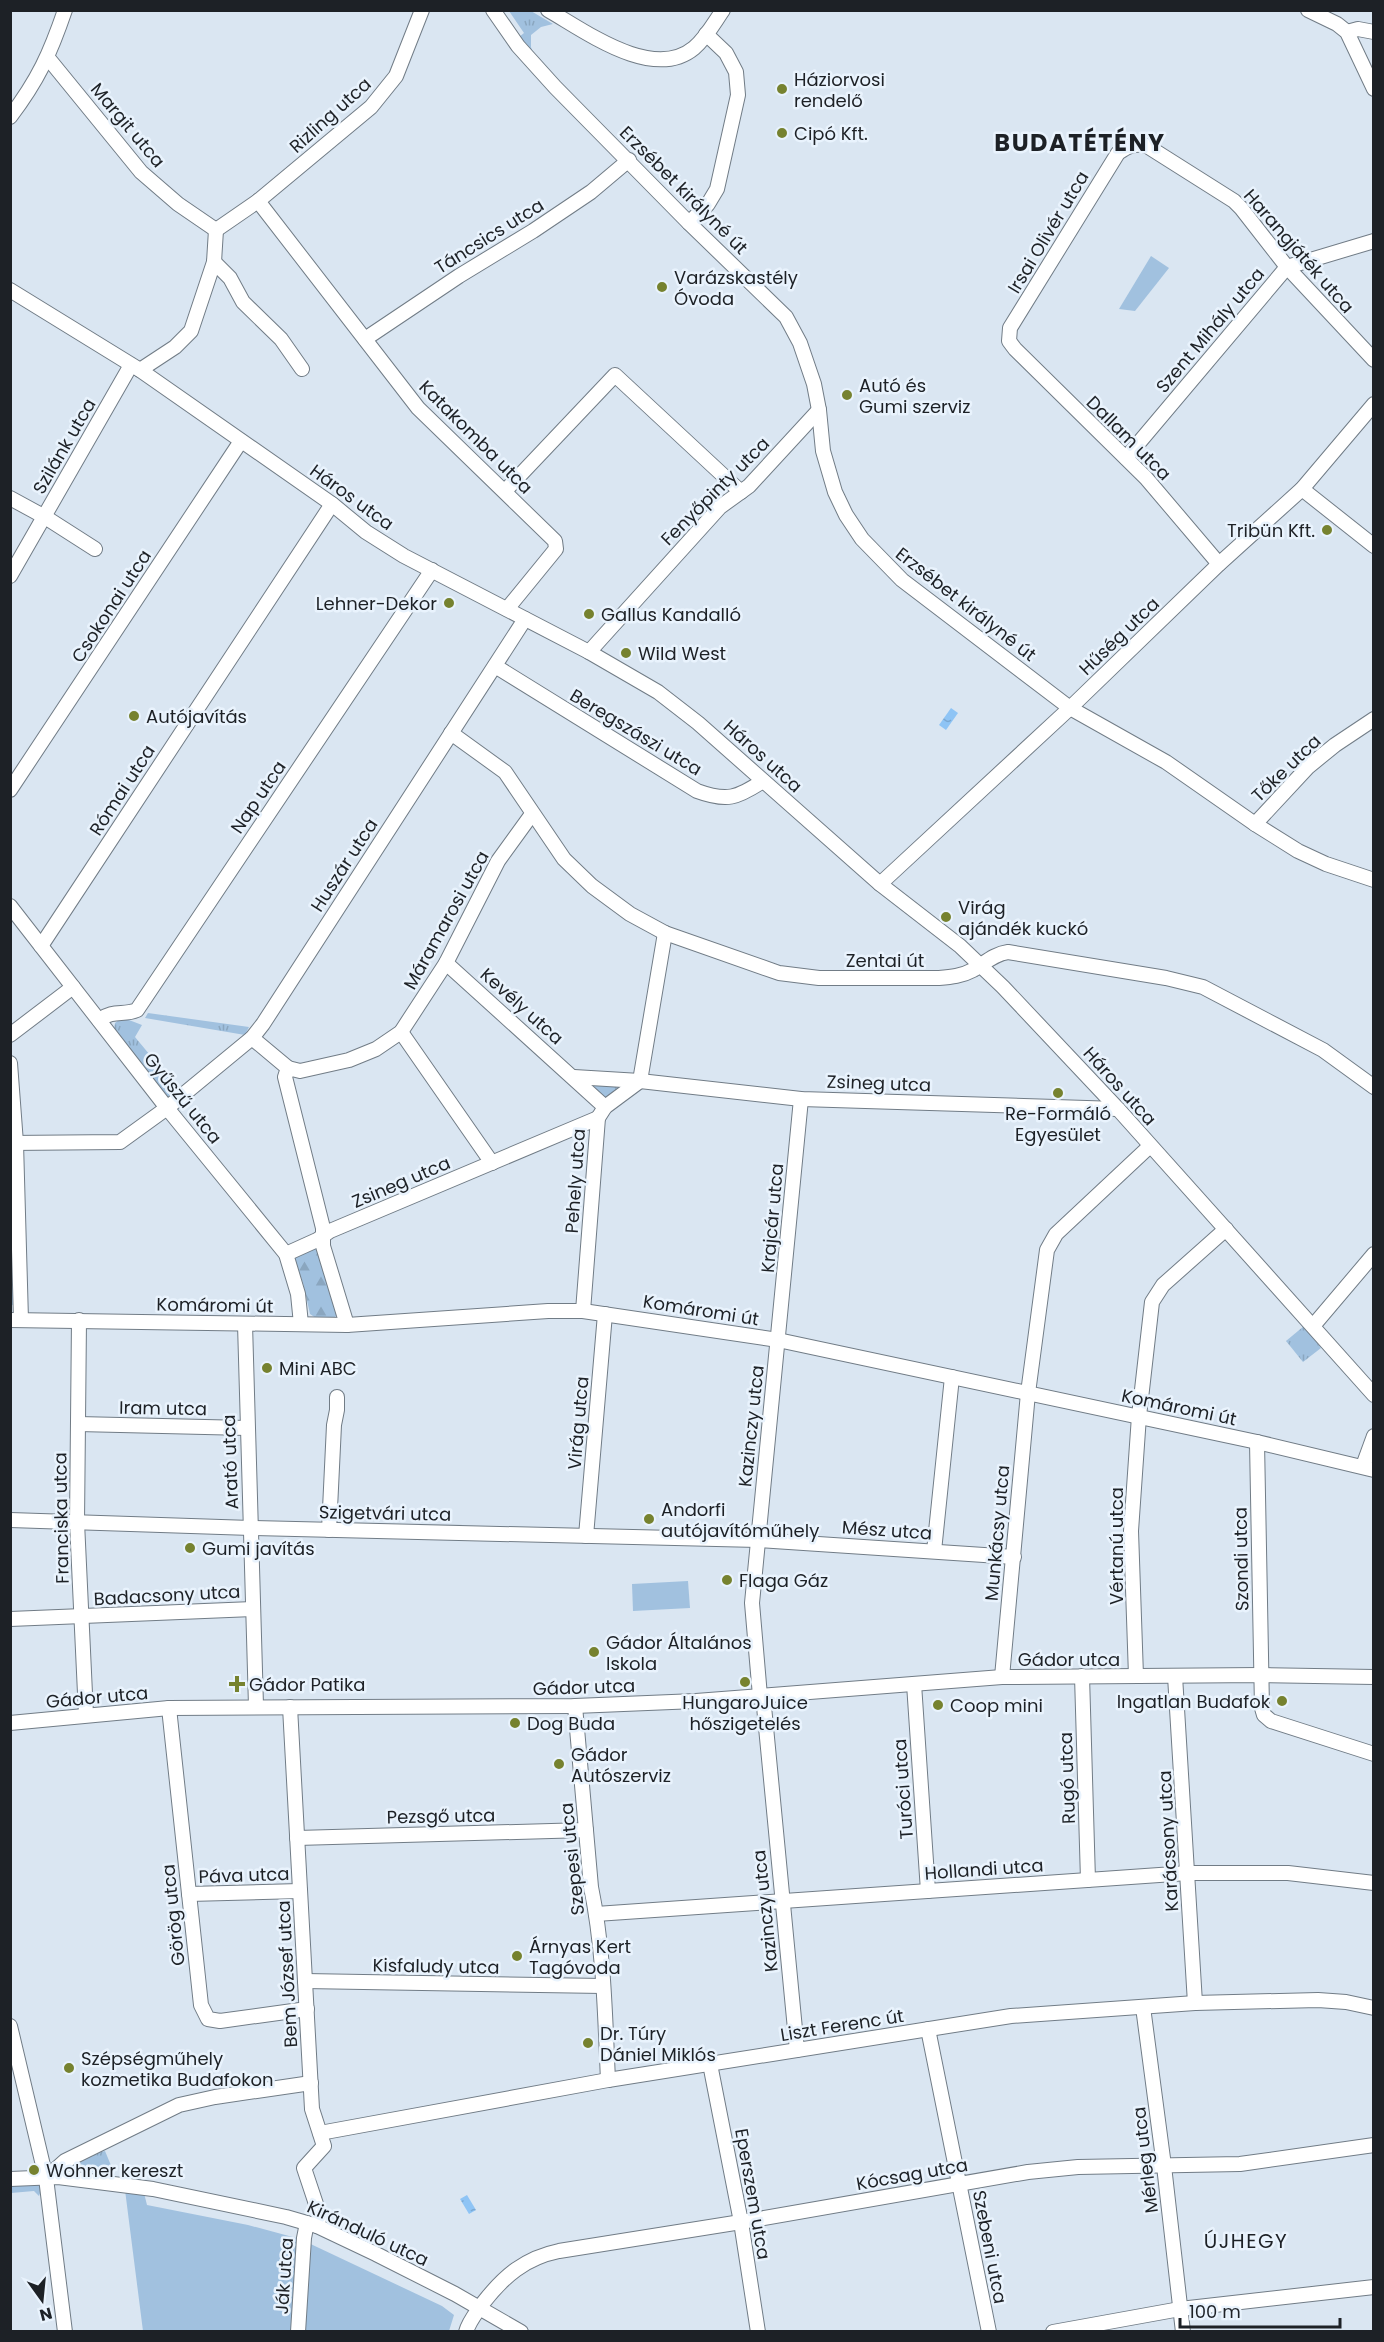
<svg xmlns="http://www.w3.org/2000/svg" width="1384" height="2342" font-family="Poppins,sans-serif">
<style>
.grass{fill:url(#grass-tufts)}
.forest{fill:url(#forest-firs)}
.park{fill:#a1c1df}
.water{fill:url(#water-ripples)}
.lines{fill:none;stroke-linecap:round;stroke-linejoin:round}
.minor-casing{stroke:#717c86;stroke-width:16}
.minor{stroke:#fff;stroke-width:14}
.poi-dot{fill:#76822f;stroke:#e9f3fd;stroke-width:2}
.labels{text-anchor:middle;dominant-baseline:central;stroke-width:5;stroke-linejoin:round;paint-order:stroke}
.poi-label{font-size:18px;fill:#1d2126;stroke:#e9f3fd;text-anchor:start}
.street-label{font-size:18px;fill:#1d2126;stroke:#e9f3fd}
.neighbourhood-label{font-size:20px;letter-spacing:1.5px;fill:#1d2126;stroke:#e9f3fd}
.district-label{font-size:24px;font-weight:bold;letter-spacing:1.5px;fill:#1d2126;stroke:#e9f3fd}
</style>
<defs>
<pattern id="grass-tufts" width="24" height="20" patternUnits="userSpaceOnUse" patternTransform="scale(1.5)"><rect width="24" height="20" fill="#a1c1df"/><path d="M3 7l-1-3M5 7V3M7 7l1-3M15 17l-1-3M17 17v-4M19 17l1-3" fill="none" stroke="#8aa6bf"/></pattern>
<pattern id="forest-firs" width="22" height="20" patternUnits="userSpaceOnUse" patternTransform="scale(1.5)"><rect width="22" height="20" fill="#a1c1df"/><path d="M5 1l3.5 6h-7zM16 11l3.5 6h-7z" fill="#8aa6bf"/></pattern>
<pattern id="water-ripples" width="26" height="14" patternUnits="userSpaceOnUse" patternTransform="scale(1.5)"><rect width="26" height="14" fill="#8ec4f5"/><path d="M2 4q2-2 4 0t4 0M15 11q2-2 4 0t4 0" fill="none" stroke="#7aa8d2"/></pattern>
</defs>
<rect width="100%" height="100%" fill="#dae6f2"/>
<g class="grass">
<polygon points="509,11 531,11 553,24 541,27 531,35 531,47 533,54 519,37 524,33"/>
<polygon points="148,1013 249,1027 245,1035 145,1018"/>
<polygon points="119,1020 129,1020 142,1025 135,1037 179,1090 169,1098 114,1029 115,1023"/>
<polygon points="587,1083 622,1083 606,1100"/>
<polygon points="1304,1326 1321,1348 1303,1362 1286,1341"/>
<polygon points="105,2151 115,2175 69,2168 101,2152"/>
<polygon points="10,2181 35,2181 42,2188 39,2196 34,2191 11,2193"/>
</g>
<polygon class="forest" points="311,1247 317,1248 339,1313 332,1320 319,1320 310,1314 303,1283 294,1258 298,1253"/>
<g class="park">
<polygon points="1151,256 1169,268 1135,311 1119,309"/>
<polygon points="11,1149 16,1305 11,1305"/>
<polygon points="688,1581 690,1608 633,1611 632,1584"/>
<polygon points="125,2190 144,2193 147,2205 248,2225 300,2239 442,2306 454,2315 449,2331 143,2331"/>
</g>
<g class="water">
<polygon points="951,708 958,713 946,730 939,725"/>
<polygon points="467,2195 476,2210 469,2214 460,2199"/>
</g>
<g class="lines">
<defs>
<g id="minor">
<polyline points="493,10 518,46 555,87 689,223 786,317 800,343 814,384 819,410 823,451 835,492 846,515 862,539 902,580 1070,708 1166,762 1255,824 1298,851 1326,864 1374,880"/>
<path d="M548 10C585 31 653 82 694 48 706 38 714 23 723 10"/>
<polyline points="1308,10 1337,24 1347,32 1374,89"/>
<polyline points="1347,32 1358,29 1374,32"/>
<polyline points="48,58 141,172 178,204 216,230"/>
<path d="M10 117C38 80 50 54 65 10"/>
<polyline points="258,201 418,408 555,541 556,549 507,609"/>
<polyline points="689,223 708,204 717,189 738,95 736,72 726,53 706,34"/>
<polyline points="216,230 258,201 371,107 396,76 422,10"/>
<polyline points="214,262 230,278 243,302 281,339 302,369"/>
<polyline points="10,290 140,370 332,504 366,532 404,556 589,652 658,692 698,723 880,884 960,946 1003,987 1118,1109 1374,1395"/>
<polyline points="365,339 459,276 533,231 591,192 629,160"/>
<polyline points="140,370 175,347 191,331 214,262 216,230"/>
<polyline points="1126,458 1287,267 1374,241"/>
<polyline points="1302,489 1374,546"/>
<polyline points="505,491 615,375 741,492"/>
<polyline points="10,498 45,517 95,549"/>
<path d="M1219 564 1146 478 1015 349 1009 341 1010 328 1118 153C1128 146 1135 143 1147 146L1234 201 1241 208 1287 267 1374 360"/>
<polyline points="10,576 131,365"/>
<polyline points="589,652 720,507 749,486 819,410"/>
<path d="M495 666 697 791C727 802 737 798 763 781"/>
<path d="M451 733 505 772 564 859 592 886 630 914 665 933 779 973 819 978H939C951 977 962 976 973 970 985 963 994 954 1008 952L1166 978 1203 987 1323 1050 1374 1087"/>
<polyline points="10,790 241,441"/>
<polyline points="1255,824 1308,767 1335,745 1374,719"/>
<polyline points="880,884 1070,708 1219,564 1302,489 1374,404"/>
<polyline points="10,906 167,1108 286,1254 298,1294 301,1324"/>
<polyline points="41,946 332,504"/>
<polyline points="446,963 605,1107"/>
<path d="M99 1020C114 1009 123 1016 137 1010L432 570"/>
<polyline points="401,1032 492,1163"/>
<polyline points="10,1035 73,987"/>
<polyline points="252,1038 288,1068 285,1077 323,1228 323,1246 347,1325"/>
<polyline points="10,1063 16,1143 21,1320"/>
<polyline points="288,1068 300,1071 349,1060 376,1049 401,1032 446,963 498,861 532,814"/>
<polyline points="574,1077 640,1081 801,1099 1118,1109"/>
<polyline points="10,1143 120,1142 167,1108 252,1038 263,1024 525,619"/>
<polyline points="286,1254 317,1240 330,1231 598,1118"/>
<polyline points="583,1311 598,1118 605,1107 640,1081 665,933"/>
<polyline points="10,1320 347,1325 548,1311 583,1311 778,1340 1257,1442 1374,1470"/>
<polyline points="79,1320 77,1522 86,1715"/>
<polyline points="245,1324 256,1706"/>
<polyline points="1313,1326 1374,1254"/>
<polyline points="78,1424 247,1428"/>
<polyline points="1257,1442 1262,1708 1264,1715 1271,1721 1374,1754"/>
<polyline points="1363,1466 1374,1436"/>
<polyline points="10,1520 251,1528 758,1540 1014,1557"/>
<polyline points="329,1530 334,1425 337,1410 337,1397"/>
<polyline points="586,1536 605,1314"/>
<polyline points="934,1551 952,1377"/>
<polyline points="10,1619 253,1609"/>
<polyline points="1082,1676 1088,1880"/>
<polyline points="1136,1676 1131,1531 1139,1416 1152,1302 1163,1285 1226,1229"/>
<polyline points="1175,1676 1195,2003"/>
<polyline points="1002,1677 1028,1393 1047,1250 1056,1234 1150,1146"/>
<polyline points="914,1684 928,1891"/>
<polyline points="760,1696 752,1603 801,1099"/>
<polyline points="763,1696 797,2050"/>
<path d="M575 1706 591 1887C604 1950 605 2016 608 2080"/>
<polyline points="290,1707 312,2109 324,2146 304,2168 320,2216 317,2226"/>
<polyline points="169,1708 201,2005 208,2019 220,2021 307,2009"/>
<polyline points="10,1723 169,1708 575,1706 696,1701 1002,1677 1261,1675 1374,1677"/>
<polyline points="297,1838 586,1830"/>
<polyline points="189,1894 300,1891"/>
<polyline points="596,1914 1188,1873 1288,1873 1374,1883"/>
<polyline points="305,1981 603,1986"/>
<polyline points="1143,2007 1164,2166 1183,2332"/>
<polyline points="10,2026 46,2178 65,2332"/>
<polyline points="928,2029 989,2332"/>
<polyline points="710,2064 741,2222 758,2332"/>
<polyline points="320,2133 608,2080 1011,2016 1195,2003 1318,2000 1346,2002 1374,2008"/>
<polyline points="46,2178 65,2161 179,2105 215,2097 311,2083"/>
<polyline points="10,2179 58,2177 153,2189 286,2217 317,2226 376,2254 455,2294 521,2332"/>
<polyline points="298,2332 304,2238 307,2223"/>
<path d="M466 2332C469 2321 477 2312 483 2303 504 2276 525 2258 559 2251L741 2222 1028 2172 1078 2167 1240 2164 1374 2145"/>
<polyline points="1053,2332 1180,2309 1374,2287"/>
</g>
</defs>
<use href="#minor" class="minor-casing"/>
<use href="#minor" class="minor"/>
</g>
<g class="poi-dot">
<circle cx="782" cy="89" r="6"/>
<circle cx="782" cy="133" r="6"/>
<circle cx="662" cy="287" r="6"/>
<circle cx="847" cy="395" r="6"/>
<circle cx="1327" cy="530" r="6"/>
<circle cx="449" cy="603" r="6"/>
<circle cx="589" cy="614" r="6"/>
<circle cx="626" cy="653" r="6"/>
<circle cx="134" cy="716" r="6"/>
<circle cx="946" cy="917" r="6"/>
<circle cx="1058" cy="1093" r="6"/>
<circle cx="267" cy="1368" r="6"/>
<circle cx="649" cy="1519" r="6"/>
<circle cx="190" cy="1548" r="6"/>
<circle cx="727" cy="1580" r="6"/>
<circle cx="594" cy="1652" r="6"/>
<circle cx="745" cy="1682" r="6"/>
<path d="M234 1675h6v6h6v6h-6v6h-6v-6h-6v-6h6z"/>
<circle cx="1282" cy="1701" r="6"/>
<circle cx="938" cy="1705" r="6"/>
<circle cx="515" cy="1723" r="6"/>
<circle cx="559" cy="1764" r="6"/>
<circle cx="517" cy="1956" r="6"/>
<circle cx="588" cy="2043" r="6"/>
<circle cx="69" cy="2068" r="6"/>
<circle cx="34" cy="2170" r="6"/>
</g>
<g class="labels">
<g class="poi-label">
<text x="794" y="79">Háziorvosi<tspan x="794" dy="21">rendelő</tspan></text>
<text x="794" y="133">Cipó Kft.</text>
<text x="674" y="277">Varázskastély<tspan x="674" dy="21">Óvoda</tspan></text>
<text x="859" y="385">Autó és<tspan x="859" dy="21">Gumi szerviz</tspan></text>
<text x="1315" y="530" text-anchor="end">Tribün Kft.</text>
<text x="437" y="603" text-anchor="end">Lehner-Dekor</text>
<text x="601" y="614">Gallus Kandalló</text>
<text x="638" y="653">Wild West</text>
<text x="146" y="716">Autójavítás</text>
<text x="958" y="907">Virág<tspan x="958" dy="21">ajándék kuckó</tspan></text>
<text x="1058" y="1113" text-anchor="middle">Re-Formáló<tspan x="1058" dy="21">Egyesület</tspan></text>
<text x="279" y="1368">Mini ABC</text>
<text x="661" y="1509">Andorfi<tspan x="661" dy="21">autójavítóműhely</tspan></text>
<text x="202" y="1548">Gumi javítás</text>
<text x="739" y="1580">Flaga Gáz</text>
<text x="606" y="1642">Gádor Általános<tspan x="606" dy="21">Iskola</tspan></text>
<text x="249" y="1684">Gádor Patika</text>
<text x="1270" y="1701" text-anchor="end">Ingatlan Budafok</text>
<text x="745" y="1702" text-anchor="middle">HungaroJuice<tspan x="745" dy="21">hőszigetelés</tspan></text>
<text x="950" y="1705">Coop mini</text>
<text x="527" y="1723">Dog Buda</text>
<text x="571" y="1754">Gádor<tspan x="571" dy="21">Autószerviz</tspan></text>
<text x="529" y="1946">Árnyas Kert<tspan x="529" dy="21">Tagóvoda</tspan></text>
<text x="600" y="2033">Dr. Túry<tspan x="600" dy="21">Dániel Miklós</tspan></text>
<text x="81" y="2058">Szépségműhely<tspan x="81" dy="21">kozmetika Budafokon</tspan></text>
<text x="46" y="2170">Wohner kereszt</text>
</g>
<g class="street-label">
<text transform="translate(330 115) rotate(-42)">Rizling utca</text>
<text transform="translate(128 125) rotate(50)">Margit utca</text>
<text transform="translate(684 190) rotate(45)">Erzsébet királyné út</text>
<text transform="translate(1048 232) rotate(-59)">Irsai Olivér utca</text>
<text transform="translate(489 236) rotate(-32)">Táncsics utca</text>
<text transform="translate(1299 251) rotate(49)">Harangjáték utca</text>
<text transform="translate(1210 330) rotate(-50)">Szent Mihály utca</text>
<text transform="translate(476 437) rotate(45)">Katakomba utca</text>
<text transform="translate(1129 438) rotate(45)">Dallam utca</text>
<text transform="translate(64 446) rotate(-60)">Szilánk utca</text>
<text transform="translate(715 491) rotate(-45)">Fenyőpinty utca</text>
<text transform="translate(352 497) rotate(36)">Háros utca</text>
<text transform="translate(966 604) rotate(38)">Erzsébet királyné út</text>
<text transform="translate(111 606) rotate(-57)">Csokonai utca</text>
<text transform="translate(1119 636) rotate(-44)">Hűség utca</text>
<text transform="translate(636 732) rotate(31)">Beregszászi utca</text>
<text transform="translate(763 756) rotate(42)">Háros utca</text>
<text transform="translate(1286 768) rotate(-44)">Tőke utca</text>
<text transform="translate(122 790) rotate(-57)">Római utca</text>
<text transform="translate(258 797) rotate(-56)">Nap utca</text>
<text transform="translate(344 865) rotate(-57)">Huszár utca</text>
<text transform="translate(446 920) rotate(-61)">Máramarosi utca</text>
<text x="885" y="960">Zentai út</text>
<text transform="translate(522 1006) rotate(42)">Kevély utca</text>
<text transform="translate(879 1083) rotate(2)">Zsineg utca</text>
<text transform="translate(1120 1086) rotate(48)">Háros utca</text>
<text transform="translate(183 1098) rotate(51)">Gyűszű utca</text>
<text transform="translate(575 1181) rotate(-86)">Pehely utca</text>
<text transform="translate(401 1182) rotate(-23)">Zsineg utca</text>
<text transform="translate(772 1218) rotate(-85)">Krajcár utca</text>
<text transform="translate(215 1305) rotate(1)">Komáromi út</text>
<text transform="translate(701 1310) rotate(9)">Komáromi út</text>
<text transform="translate(1179 1407) rotate(12)">Komáromi út</text>
<text transform="translate(163 1408) rotate(1)">Iram utca</text>
<text transform="translate(578 1423) rotate(-85)">Virág utca</text>
<text transform="translate(751 1426) rotate(-84)">Kazinczy utca</text>
<text transform="translate(230 1462) rotate(-92)">Arató utca</text>
<text transform="translate(385 1513) rotate(1)">Szigetvári utca</text>
<text transform="translate(61 1518) rotate(-91)">Franciska utca</text>
<text transform="translate(887 1530) rotate(4)">Mész utca</text>
<text transform="translate(997 1533) rotate(-85)">Munkácsy utca</text>
<text transform="translate(1116 1546) rotate(-90)">Vértanú utca</text>
<text transform="translate(1241 1559) rotate(-91)">Szondi utca</text>
<text transform="translate(167 1595) rotate(-3)">Badacsony utca</text>
<text x="1069" y="1659">Gádor utca</text>
<text transform="translate(584 1687) rotate(-2)">Gádor utca</text>
<text transform="translate(97 1697) rotate(-5)">Gádor utca</text>
<text transform="translate(1067 1778) rotate(-92)">Rugó utca</text>
<text transform="translate(903 1789) rotate(-94)">Turóci utca</text>
<text transform="translate(441 1816) rotate(-1)">Pezsgő utca</text>
<text transform="translate(1168 1841) rotate(-93)">Karácsony utca</text>
<text transform="translate(572 1859) rotate(-96)">Szepesi utca</text>
<text transform="translate(984 1869) rotate(-4)">Hollandi utca</text>
<text transform="translate(244 1875) rotate(-2)">Páva utca</text>
<text transform="translate(765 1911) rotate(-96)">Kazinczy utca</text>
<text transform="translate(173 1915) rotate(-96)">Görög utca</text>
<text transform="translate(436 1966) rotate(1)">Kisfaludy utca</text>
<text transform="translate(287 1974) rotate(-93)">Bem József utca</text>
<text transform="translate(842 2025) rotate(-9)">Liszt Ferenc út</text>
<text transform="translate(1145 2160) rotate(-97)">Mérleg utca</text>
<text transform="translate(912 2174) rotate(-10)">Kócsag utca</text>
<text transform="translate(753 2194) rotate(80)">Eperszem utca</text>
<text transform="translate(368 2233) rotate(25)">Kiránduló utca</text>
<text transform="translate(990 2247) rotate(79)">Szebeni utca</text>
<text transform="translate(284 2276) rotate(-86)">Ják utca</text>
</g>
<g class="neighbourhood-label">
<text x="1246" y="2241">ÚJHEGY</text>
</g>
<g class="district-label">
<text x="1080" y="142">BUDATÉTÉNY</text>
</g>
</g>
<rect width="1384" height="2342" fill="none" stroke="#1d2126" stroke-width="24"/>
<g transform="translate(42 2300) rotate(165)" stroke="#e9f3fd" stroke-width="4.5" paint-order="stroke">
<path d="M0-4.5L10 22L0 15L-10 22Z" fill="#1d2126"/>
<text y="-9" font-size="16" font-weight="bold" text-anchor="middle" fill="#1d2126">N</text>
</g>
<path d="M1180 2318v9h160v-9" fill="none" stroke="#1d2126" stroke-width="3"/>
<text x="1189" y="2318" font-size="18" fill="#1d2126" stroke="#e9f3fd" stroke-width="4.5" paint-order="stroke">100 m</text>
</svg>
